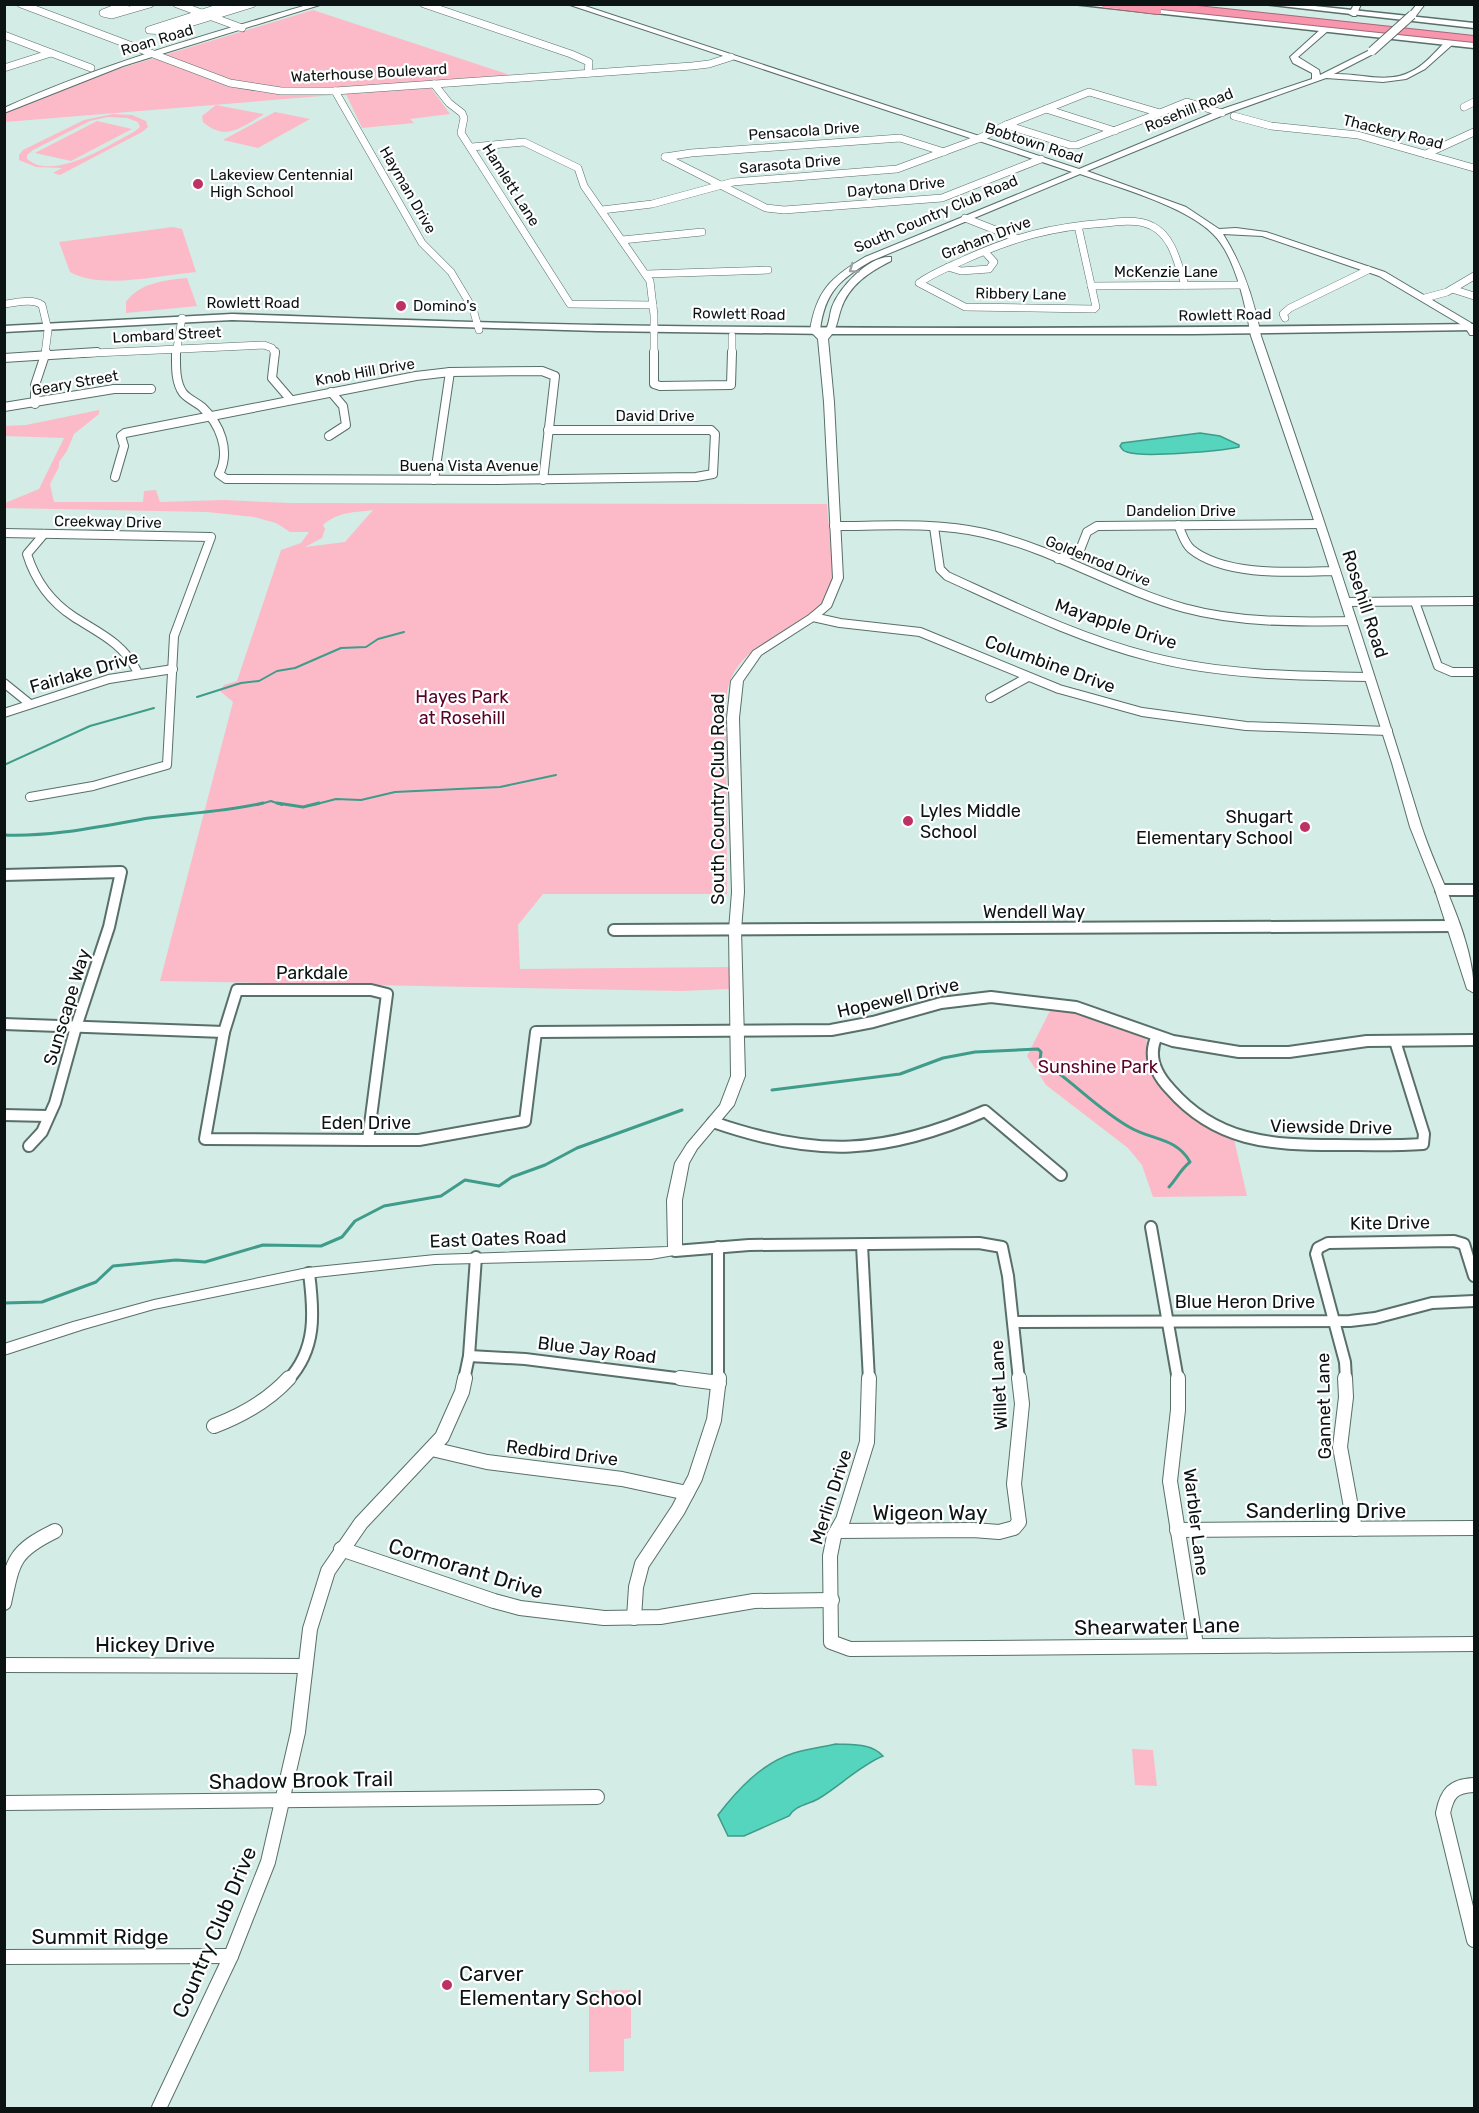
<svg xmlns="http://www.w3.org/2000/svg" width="1479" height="2113" font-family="Rubik,sans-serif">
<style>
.green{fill:#fcbac8;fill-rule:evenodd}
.water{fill:#55d5bd;stroke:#3f9b8a;stroke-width:1.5}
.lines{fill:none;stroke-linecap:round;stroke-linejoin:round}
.stream-far1{stroke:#3f9b8a;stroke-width:2}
.stream{stroke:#3f9b8a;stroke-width:3}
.minor-far3-casing{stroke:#596f69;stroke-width:8}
.minor-far2-casing{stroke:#596f69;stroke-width:10}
.minor-far1-casing{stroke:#596f69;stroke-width:14}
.minor-casing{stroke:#596f69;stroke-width:16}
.tertiary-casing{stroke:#596f69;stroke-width:2}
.secondary-casing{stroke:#596f69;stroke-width:3}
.motorway-casing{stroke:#a56877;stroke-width:2}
.minor-far3{stroke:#fff;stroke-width:7}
.minor-far2{stroke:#fff;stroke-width:8}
.minor-far1{stroke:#fff;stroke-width:10}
.minor{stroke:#fff;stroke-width:14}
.tertiary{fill:#fff;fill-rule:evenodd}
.secondary{fill:#fff;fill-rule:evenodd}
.motorway{fill:#f896ae;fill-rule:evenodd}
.tertiary-bridge-casing{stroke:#596f69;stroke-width:10;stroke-linecap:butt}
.tertiary-bridge{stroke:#fff;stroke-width:8}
.oneway{stroke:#9da1a0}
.poi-dot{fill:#be3163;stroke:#fff;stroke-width:2}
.labels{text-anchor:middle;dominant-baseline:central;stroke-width:4.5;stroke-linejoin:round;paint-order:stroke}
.far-street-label{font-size:15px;fill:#0b1412;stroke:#fff}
.far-poi-label{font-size:15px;fill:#0b1412;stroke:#fff;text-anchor:start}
.street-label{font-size:18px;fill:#0b1412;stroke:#fff}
.park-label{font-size:18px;fill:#590227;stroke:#fff}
.poi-label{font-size:18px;fill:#0b1412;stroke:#fff;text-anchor:start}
.near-street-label{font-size:21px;fill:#0b1412;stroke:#fff}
.near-poi-label{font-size:21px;fill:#0b1412;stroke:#fff;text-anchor:start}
</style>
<rect width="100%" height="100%" fill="#d3ece5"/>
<g class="green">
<polygon points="313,10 522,79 431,88 450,114 410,119 414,123 362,128 346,94 5,122 4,114 82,80"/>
<path d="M216 105 263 114V115C241 127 226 142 203 122L202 116Z"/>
<polygon points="275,112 310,119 258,148 223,140"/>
<path d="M113 114 132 115 146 121 148 127 142 132 60 175 53 173 62 168 36 167 19 160V155L23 150 84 120ZM108 117 127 118 138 122 140 127 134 132C108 145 54 182 27 159V155L33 150 90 121Z"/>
<polygon points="97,121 132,129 71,161 35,153"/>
<path d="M173 227 182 229 196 272C161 275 101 290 70 272L59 242Z"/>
<path d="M187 278 197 306 126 313V302C139 283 165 280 187 278Z"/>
<path d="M99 410V414L74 434 67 451 59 462V467L50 484 54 502H143L144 491 156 490 160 502 224 500 289 503 827 504C828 524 835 566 831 583 821 639 730 629 726 702L727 894H543L518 925 520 969 729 967V989L681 991 160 981 233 702 220 691 224 685 237 681 281 550 301 543 309 532H290L276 523 254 517 207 512 5 508V503L39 489 64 438 5 436 4 426 26 425ZM373 510 345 542 305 547 322 538 325 529 323 525C339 511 353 513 373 510Z"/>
<path d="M1052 1007 1077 1012 1145 1036C1149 1043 1144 1054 1147 1063 1161 1100 1198 1126 1234 1139L1247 1196 1153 1197 1142 1165 1128 1148 1046 1085 1027 1056Z"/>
<polygon points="1132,1749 1153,1750 1157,1786 1135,1785"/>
<polygon points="631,1990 631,2038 624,2039 624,2071 589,2072 589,1991"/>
</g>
<g class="water">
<path d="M1200 433 1220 436 1239 445V447C1220 451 1143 458 1127 452 1122 451 1123 450 1120 446L1122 443Z"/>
<path d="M836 1744C853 1745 871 1743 883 1756 859 1766 840 1786 818 1799 807 1805 796 1805 789 1816L744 1836H728L718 1815C738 1789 762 1763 794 1753 808 1749 822 1747 836 1744Z"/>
</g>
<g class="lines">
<g class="stream-far1">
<polyline points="197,697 241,683 259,681 277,671 295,668 341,648 366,647 378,639 404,632"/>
<polyline points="4,765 90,726 154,708"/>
<polyline points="257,805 271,801 282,805"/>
<polyline points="313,805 336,799 361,800 395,792 500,787 556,775"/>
</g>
<g class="stream">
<polyline points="277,803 303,807 319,803"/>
<path d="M4 835C53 837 101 826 149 818 188 813 225 812 263 803"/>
<path d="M772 1090 900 1074 943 1058 975 1052 1038 1049 1041 1052 1040 1060C1072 1080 1098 1110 1131 1128 1152 1140 1177 1138 1190 1162 1181 1169 1177 1178 1169 1187"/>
<polyline points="4,1303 42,1302 96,1282 113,1266 176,1260 205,1262 263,1245 321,1246 342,1237 355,1221 384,1206 441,1196 465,1180 499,1186 512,1177 545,1165 577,1148 682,1110"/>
</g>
<defs>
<g id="minor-far3">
<polyline points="21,4 230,83 281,91 335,91 692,66 709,64 731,57"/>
<polyline points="126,4 103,13 112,15 150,4"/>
<polyline points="177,4 242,28"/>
<polyline points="230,4 149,30 164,31 252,4"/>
<polyline points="424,4 571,54 589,62 588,73"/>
<polyline points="4,35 91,68"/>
<polyline points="4,68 51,53"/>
<polyline points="434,84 449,103 462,113 464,118 461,133 570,304 653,305"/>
<polyline points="335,91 422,243 451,272 473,309 479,330"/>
<polygon points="1089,92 1160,113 1077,145 1070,145 1006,125"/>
<polyline points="1464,107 1474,102"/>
<polyline points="1046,109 1115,131"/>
<polyline points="1160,113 1187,102 1222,113"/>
<polyline points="1234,116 1271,126 1358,135 1474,168"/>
<polyline points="472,147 524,142 578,168 584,186 650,281 654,315 654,354"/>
<polyline points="1426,154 1474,132"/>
<polyline points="665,157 766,208 784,210 942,198 1041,159"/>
<polyline points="665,157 691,153 900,138 944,152"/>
<polyline points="602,210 652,204 733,182 897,169 978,139 1006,125"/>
<polyline points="965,218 1016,238"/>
<path d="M1078 226 1096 307 1094 309 965 307 919 283C933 273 949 267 964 260 1015 237 1050 227 1106 223 1120 221 1139 219 1152 226 1173 236 1178 265 1185 285"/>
<polyline points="622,240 702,232"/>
<polyline points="948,267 961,271 989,269 994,262 985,252"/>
<polyline points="647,274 768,270"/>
<polyline points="1091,286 1242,285"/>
<polyline points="1452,289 1474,296"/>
<polyline points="1425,298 1447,292 1474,276"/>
<path d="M4 304C16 303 32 298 42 305L48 330 45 354"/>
<polyline points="1285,318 1283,314 1290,308 1368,270"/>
<polyline points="73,354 264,345 272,348 275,354"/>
<polyline points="176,354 182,318"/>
<polyline points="732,354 732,336"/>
</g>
<g id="minor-far2">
<path d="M176 352C176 365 175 382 183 393 188 399 196 402 202 407 220 424 231 451 219 474L226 479 498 480 696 477 713 474 715 434 711 430H548"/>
<polyline points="275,352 272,378 290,399"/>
<polyline points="654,352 654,384 660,386 731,385 732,352"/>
<polyline points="4,358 97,352"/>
<polyline points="35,404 35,385 46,352"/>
<polyline points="4,407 114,389 151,389"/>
<polyline points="329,436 346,425 343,406 331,392"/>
<polyline points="115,477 124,446 121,436 125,433 416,376 450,372 542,371 555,376 543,480"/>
<polyline points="434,480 450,372"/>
<path d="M1178 525C1182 533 1184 543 1191 549 1225 577 1294 572 1336 571"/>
<path d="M834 526C884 526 935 522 984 533 1054 549 1116 589 1184 608 1239 623 1296 622 1352 621"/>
<path d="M934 527 940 569 947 576C1013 606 1080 639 1151 657 1222 675 1296 676 1369 677"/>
<polyline points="4,533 211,537 174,636 167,765 93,786 30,797"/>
<path d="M44 534 27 554C35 580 51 602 74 617 99 633 123 643 137 671"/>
<polyline points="1058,559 1080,550 1087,532 1097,526 1320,524"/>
<polyline points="1345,602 1474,601"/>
<polyline points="1415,602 1438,666 1452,672 1474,672"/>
<polyline points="813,617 840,623 920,632 1059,689 1142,712 1246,726 1388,731"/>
<polyline points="4,683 30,704"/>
<polyline points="990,698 1028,677"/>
<polyline points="4,713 109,679 173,669"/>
</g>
<g id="minor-far1">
<polyline points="4,875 121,872 109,927 76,1027 55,1103 42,1132 29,1146"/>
<polyline points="1441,890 1474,890"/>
<polyline points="614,930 1454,926"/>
<polygon points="237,990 371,990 387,994 368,1140 205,1139 224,1032"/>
<polyline points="4,1024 224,1032"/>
<path d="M1157 1036C1147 1056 1156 1074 1170 1089 1216 1142 1270 1145 1336 1145 1365 1145 1394 1146 1423 1144L1424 1134 1395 1041"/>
<polyline points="4,1115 48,1116"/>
<path d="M713 1122C816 1158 885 1155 985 1111L1061 1175"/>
<polyline points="368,1140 419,1140 525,1121 536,1032 831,1030 873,1022 941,1003 991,997 1076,1007 1173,1041 1239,1052 1289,1052 1367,1041 1474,1040"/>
<polyline points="1151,1227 1178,1380"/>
<polyline points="862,1245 869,1380"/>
<polyline points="718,1247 718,1380"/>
<polyline points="675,1251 749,1245 979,1243 1002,1247 1008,1276 1019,1380"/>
<polyline points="1013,1322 1350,1321 1375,1318 1432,1303 1474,1301"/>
<polyline points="469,1356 525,1359 692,1380"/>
<path d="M288 1380C317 1349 314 1312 309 1273"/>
<polyline points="464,1380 469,1356 476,1257"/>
<polyline points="1346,1380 1345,1362 1316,1254 1318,1248 1328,1243 1454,1241 1464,1244 1474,1276"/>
</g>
<g id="minor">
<polyline points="680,1378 719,1383"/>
<polyline points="869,1378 867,1442 843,1520 834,1536 830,1556 831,1642 850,1649 1474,1644"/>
<polyline points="1178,1378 1178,1410 1170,1481 1196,1645"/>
<polyline points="1345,1378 1346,1397 1340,1447 1355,1529"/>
<path d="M214 1426C243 1415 268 1401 289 1378"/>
<polyline points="432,1449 487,1462 622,1479 687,1493"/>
<polyline points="1177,1530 1474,1528"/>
<polyline points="837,1531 973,1530 999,1532 1014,1528 1019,1522 1014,1484 1022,1404 1019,1378"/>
<polyline points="341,1549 494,1601 520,1608 604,1618 660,1617 754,1601 832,1600"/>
<path d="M4 1603C13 1560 14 1551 55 1531"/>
<polyline points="634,1618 636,1587 642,1564 678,1510 695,1478 714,1420 719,1378"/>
<polyline points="4,1665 305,1666"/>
<path d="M1474 1785C1453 1786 1447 1793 1443 1813L1474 1940"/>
<polyline points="4,1803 597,1797"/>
<polyline points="4,1957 231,1956"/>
<polyline points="159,2108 231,1956 268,1862 298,1732 310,1629 328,1571 361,1523 442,1437 462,1392 465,1378"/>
</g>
<g id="tertiary">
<path d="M310 4H323L123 66 4 113V108C103 63 207 35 310 4Z"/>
<path d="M567 4H579L1079 169 1225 108 1312 79V73L1293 63 1290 57 1322 28 1329 30 1298 57 1319 70 1320 75 1372 49H1375V53L1334 74C1359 73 1387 84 1410 72 1424 66 1435 52 1446 41H1452V45L1425 69 1406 79 1383 82 1326 78 1231 112 1087 171 1186 207 1219 229 1236 228 1266 232 1385 272 1471 323 1474 328V335H1470L1465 327 1379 276 1262 236 1223 234C1243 266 1254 299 1261 336 1317 498 1371 661 1421 825 1438 878 1474 937 1474 993L1467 989 1435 890 1410 827 1392 763 1320 538 1251 336C1246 307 1235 255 1213 234 1186 206 1117 187 1080 174L871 261C839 280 825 292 820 330L823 333C830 327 829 315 832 307 839 288 869 255 891 257V261C869 272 849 285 841 309 837 321 837 330 828 339L834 402 843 578 831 607 817 619 761 655 743 681 739 718 744 892 741 930 745 1076 734 1105 697 1149 689 1163 682 1200V1251L680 1254 651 1259 435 1264 307 1278 154 1309 84 1329 4 1355V1344L73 1322 154 1300 307 1268 435 1255 668 1247 667 1200 675 1163 687 1144 720 1105 731 1076 729 930 732 892 727 718 731 681 753 651 809 615 822 604 833 578 824 402 818 339 810 331C816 291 831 277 865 257L1072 172Z"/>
<polygon points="1354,4 1361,4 1356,16 1353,16 1349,14"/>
<polygon points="1417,4 1425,4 1415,17 1409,17 1408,15"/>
</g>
<g id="secondary">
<polygon points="1073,4 1105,4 1474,43 1474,48"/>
<polygon points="1264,4 1296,4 1474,23 1474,28"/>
<path d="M232 314C355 318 477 323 600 325 891 330 1183 328 1474 324V330L1193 334H831L597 331 232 320 4 332V326Z"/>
</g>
<polygon id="motorway" points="1098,4 1179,4 1474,36 1474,42 1161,9 1161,13 1157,14 1103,7"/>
</defs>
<use href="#minor-far3" class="minor-far3-casing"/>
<use href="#minor-far2" class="minor-far2-casing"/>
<use href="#minor-far1" class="minor-far1-casing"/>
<use href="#minor" class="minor-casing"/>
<use href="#tertiary" class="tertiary-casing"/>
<use href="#secondary" class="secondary-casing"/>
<use href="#motorway" class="motorway-casing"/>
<use href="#minor-far3" class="minor-far3"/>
<use href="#minor-far2" class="minor-far2"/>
<use href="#minor-far1" class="minor-far1"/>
<use href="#minor" class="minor"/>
<use href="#tertiary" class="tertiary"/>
<use href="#secondary" class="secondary"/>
<use href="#motorway" class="motorway"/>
<defs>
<polyline id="tertiary-bridge" points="1372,51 1412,15"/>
</defs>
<use href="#tertiary-bridge" class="tertiary-bridge-casing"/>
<use href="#tertiary-bridge" class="tertiary-bridge"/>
</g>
<defs><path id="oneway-chevron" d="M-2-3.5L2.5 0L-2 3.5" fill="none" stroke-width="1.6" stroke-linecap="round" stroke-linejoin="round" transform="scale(1.5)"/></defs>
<use class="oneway" href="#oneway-chevron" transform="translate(853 269) rotate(145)"/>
<g class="poi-dot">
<circle cx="198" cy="184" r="6"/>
<circle cx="401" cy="306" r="6"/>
<circle cx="908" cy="821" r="6"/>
<circle cx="1305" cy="827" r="6"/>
<circle cx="447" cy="1985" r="6"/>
</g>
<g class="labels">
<g class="far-street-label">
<text transform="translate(157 40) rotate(-17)">Roan Road</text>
<text transform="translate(369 73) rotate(-3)">Waterhouse Boulevard</text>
<text transform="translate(1189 110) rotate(-22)">Rosehill Road</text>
<text transform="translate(804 131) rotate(-4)">Pensacola Drive</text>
<text transform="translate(1393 132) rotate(14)">Thackery Road</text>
<text transform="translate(1034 143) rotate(18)">Bobtown Road</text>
<text transform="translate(790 164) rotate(-5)">Sarasota Drive</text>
<text transform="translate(511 185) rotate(58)">Hamlett Lane</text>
<text transform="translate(896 187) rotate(-6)">Daytona Drive</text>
<text transform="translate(408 190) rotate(60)">Hayman Drive</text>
<text transform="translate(936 214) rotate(-23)">South Country Club Road</text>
<text transform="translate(986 238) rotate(-21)">Graham Drive</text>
<text x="1166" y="272">McKenzie Lane</text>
<text transform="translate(1021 294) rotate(1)">Ribbery Lane</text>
<text x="253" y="303">Rowlett Road</text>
<text transform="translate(739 314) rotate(1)">Rowlett Road</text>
<text transform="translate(1225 315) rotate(-1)">Rowlett Road</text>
<text transform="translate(167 335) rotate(-3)">Lombard Street</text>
<text transform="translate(365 372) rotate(-10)">Knob Hill Drive</text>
<text transform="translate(75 383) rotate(-10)">Geary Street</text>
<text x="655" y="416">David Drive</text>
<text x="469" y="466">Buena Vista Avenue</text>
<text x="1181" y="511">Dandelion Drive</text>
<text transform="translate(108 522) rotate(1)">Creekway Drive</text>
<text transform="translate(1098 561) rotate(22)">Goldenrod Drive</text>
</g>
<g class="far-poi-label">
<text x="210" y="175">Lakeview Centennial<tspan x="210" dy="17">High School</tspan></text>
<text x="413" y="306">Domino's</text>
</g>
<g class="street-label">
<text transform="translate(1365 604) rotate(72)">Rosehill Road</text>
<text transform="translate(1116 624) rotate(18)">Mayapple Drive</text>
<text transform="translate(1050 664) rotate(20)">Columbine Drive</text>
<text transform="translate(84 672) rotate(-16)">Fairlake Drive</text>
<text transform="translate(718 799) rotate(-90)">South Country Club Road</text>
<text x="1034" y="912">Wendell Way</text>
<text x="312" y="973">Parkdale</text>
<text transform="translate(898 998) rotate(-13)">Hopewell Drive</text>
<text transform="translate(67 1007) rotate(-73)">Sunscape Way</text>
<text x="366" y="1123">Eden Drive</text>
<text transform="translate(1331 1127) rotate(1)">Viewside Drive</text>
<text transform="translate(1390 1223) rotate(-1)">Kite Drive</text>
<text transform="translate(498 1239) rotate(-2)">East Oates Road</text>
<text x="1245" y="1302">Blue Heron Drive</text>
<text transform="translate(597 1350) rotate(7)">Blue Jay Road</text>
<text transform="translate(999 1385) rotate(-93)">Willet Lane</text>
<text transform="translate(1324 1406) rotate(-91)">Gannet Lane</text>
<text transform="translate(562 1453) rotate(7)">Redbird Drive</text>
<text transform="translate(831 1497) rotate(-72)">Merlin Drive</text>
<text transform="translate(1196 1522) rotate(83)">Warbler Lane</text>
</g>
<g class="park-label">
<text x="462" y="697">Hayes Park<tspan x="462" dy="21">at Rosehill</tspan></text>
<text x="1098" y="1067">Sunshine Park</text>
</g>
<g class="poi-label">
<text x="920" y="811">Lyles Middle<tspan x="920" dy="21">School</tspan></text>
<text x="1293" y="817" text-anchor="end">Shugart<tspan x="1293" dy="21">Elementary School</tspan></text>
</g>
<g class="near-street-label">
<text x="1326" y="1510">Sanderling Drive</text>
<text x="930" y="1512">Wigeon Way</text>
<text transform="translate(466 1568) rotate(17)">Cormorant Drive</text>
<text transform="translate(1157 1626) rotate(-1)">Shearwater Lane</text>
<text x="155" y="1644">Hickey Drive</text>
<text transform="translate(301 1780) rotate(-1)">Shadow Brook Trail</text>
<text transform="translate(214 1932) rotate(-67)">Country Club Drive</text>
<text x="100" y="1936">Summit Ridge</text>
</g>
<g class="near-poi-label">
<text x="459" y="1973">Carver<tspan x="459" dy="24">Elementary School</tspan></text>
</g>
</g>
<rect width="1479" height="2113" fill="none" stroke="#0b1412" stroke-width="12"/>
</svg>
